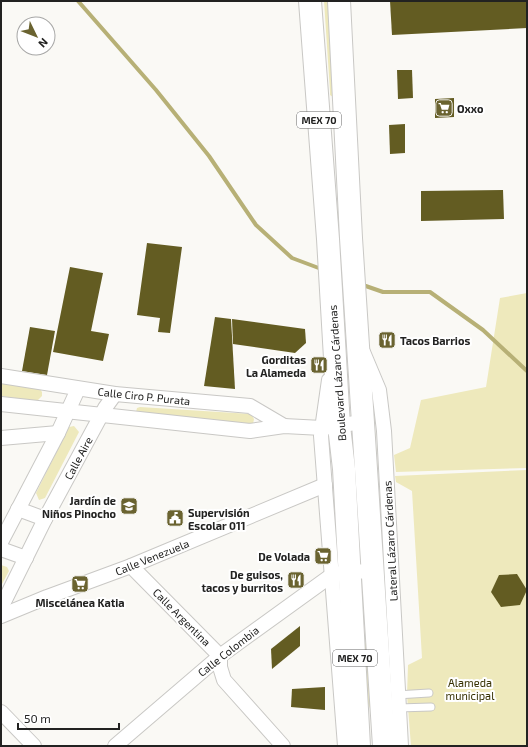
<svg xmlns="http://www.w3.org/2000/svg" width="528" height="747" font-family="'Exo 2',sans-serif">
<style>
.green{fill:#eee9bc}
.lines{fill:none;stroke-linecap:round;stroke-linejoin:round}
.stream{stroke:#b7b076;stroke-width:4}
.building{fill:#635c22}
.lane-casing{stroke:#c9c8c5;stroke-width:9}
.street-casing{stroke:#c9c8c5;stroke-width:16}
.primary-casing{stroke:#c9c8c5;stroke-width:24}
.lane{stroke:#fff;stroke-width:7}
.street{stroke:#fff;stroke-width:14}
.primary{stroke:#fff;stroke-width:22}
.labels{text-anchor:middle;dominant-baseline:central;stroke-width:4;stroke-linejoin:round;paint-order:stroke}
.shield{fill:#fff;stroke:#646464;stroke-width:1}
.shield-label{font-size:10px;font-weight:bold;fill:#222221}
.poi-label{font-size:11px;font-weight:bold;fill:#222221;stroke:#fff;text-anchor:end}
.street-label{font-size:11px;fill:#222221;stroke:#fff}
.park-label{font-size:11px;fill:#352f00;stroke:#fff}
</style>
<rect width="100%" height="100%" fill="#faf9f5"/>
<g class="green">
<polygon points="324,1 330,1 333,97 330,95 330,91"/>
<polygon points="527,293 527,468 396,472 394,455 410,448 421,400 486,387 500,298"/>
<polygon points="1,383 39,388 42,392 42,396 37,401 1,396"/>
<polygon points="370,383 372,383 391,683 390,683"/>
<polygon points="140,407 251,414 254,419 253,424 136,412 137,408"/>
<polygon points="74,426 79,432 45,498 39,500 36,493 69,427"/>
<polygon points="527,470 527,746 411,746 407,695 408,665 422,658 412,491 396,482 395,476"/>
<polygon points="1,565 7,567 9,571 1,586"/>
<polygon points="363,636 369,654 371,711 364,693"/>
</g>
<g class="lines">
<g class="stream">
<polyline points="78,1 156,90 209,156 256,225 292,258 324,270"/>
<polyline points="360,284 383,292 430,292 483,330 527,371"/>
</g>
</g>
<g class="building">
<polygon points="390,1 527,1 527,28 392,35"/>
<polygon points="397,70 412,70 413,98 398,99"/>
<polygon points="454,98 454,117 435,118 435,99"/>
<polygon points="405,124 405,153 390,154 389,125"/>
<polygon points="503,190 504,219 421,221 421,191"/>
<polygon points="147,243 182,247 170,333 158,332 160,318 137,315"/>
<polygon points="70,267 103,273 91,331 109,334 103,361 53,352"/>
<polygon points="215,317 231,319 235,389 204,386"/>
<polygon points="232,319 305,329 306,343 295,353 233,344"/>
<polygon points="30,327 55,331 47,375 22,371"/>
<polygon points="517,574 527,590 520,605 501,607 491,592 499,575"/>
<polygon points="300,626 300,646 272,669 271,649"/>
<polygon points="325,687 325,710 291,707 292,689"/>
</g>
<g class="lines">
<defs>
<g id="lane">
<polyline points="396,695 429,693"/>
<polyline points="398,708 431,707"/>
</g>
<g id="street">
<polyline points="363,352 379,390 384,431 401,746"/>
<polyline points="1,376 115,394 250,406 284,426"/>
<polyline points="329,380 321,436 345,746"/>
<polyline points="1,404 250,431 284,426 322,428 362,422"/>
<polyline points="1,438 58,433"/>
<polyline points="18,509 45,519"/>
<polyline points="1,542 58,433 78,389"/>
<polyline points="1,549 26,558"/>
<polyline points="131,566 220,656 220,667 224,680 283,746"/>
<polyline points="1,608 45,519 105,408 115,394"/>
<polyline points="1,616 47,597 131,566 325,485"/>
<polyline points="1,712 34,746"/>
<polyline points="115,746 220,656 332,575 350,571 373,572"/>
</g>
<g id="primary">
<polyline points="310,1 328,239 339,426 344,469 359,746"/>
<polyline points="339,1 351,238 384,746"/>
</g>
</defs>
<use href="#lane" class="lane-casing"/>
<use href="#street" class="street-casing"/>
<use href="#primary" class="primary-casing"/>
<use href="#lane" class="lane"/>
<use href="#street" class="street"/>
<use href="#primary" class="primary"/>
</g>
<defs>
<symbol id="supermarket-square" viewBox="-11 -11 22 22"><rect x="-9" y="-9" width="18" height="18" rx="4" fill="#6a6330" stroke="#fff"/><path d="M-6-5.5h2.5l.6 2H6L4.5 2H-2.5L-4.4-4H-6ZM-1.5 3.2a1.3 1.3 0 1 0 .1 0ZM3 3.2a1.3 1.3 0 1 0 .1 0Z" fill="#fff"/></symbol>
<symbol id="restaurant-square" viewBox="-11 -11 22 22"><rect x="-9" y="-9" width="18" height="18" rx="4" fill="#6a6330" stroke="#fff"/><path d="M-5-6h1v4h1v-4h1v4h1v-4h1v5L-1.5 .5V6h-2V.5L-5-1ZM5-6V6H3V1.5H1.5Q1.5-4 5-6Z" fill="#fff"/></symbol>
<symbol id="school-square" viewBox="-11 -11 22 22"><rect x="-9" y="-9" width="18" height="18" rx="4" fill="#6a6330" stroke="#fff"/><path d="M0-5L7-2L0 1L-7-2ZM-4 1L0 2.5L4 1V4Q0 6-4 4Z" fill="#fff"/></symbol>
<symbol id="civic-square" viewBox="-11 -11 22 22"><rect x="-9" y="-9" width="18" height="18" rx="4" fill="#6a6330" stroke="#fff"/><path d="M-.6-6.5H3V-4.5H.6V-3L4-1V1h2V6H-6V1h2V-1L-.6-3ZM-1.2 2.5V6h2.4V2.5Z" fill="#fff"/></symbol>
</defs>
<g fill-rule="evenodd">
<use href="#supermarket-square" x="434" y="98" width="20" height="20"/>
<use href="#restaurant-square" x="377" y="330" width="20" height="20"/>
<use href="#restaurant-square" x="309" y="355" width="20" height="20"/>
<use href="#school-square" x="119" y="496" width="20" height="20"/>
<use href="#civic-square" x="165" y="508" width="20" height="20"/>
<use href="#supermarket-square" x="313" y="546" width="20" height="20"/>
<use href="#restaurant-square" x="286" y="570" width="20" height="20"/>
<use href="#supermarket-square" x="70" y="574" width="20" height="20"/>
</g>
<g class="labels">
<g class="shield">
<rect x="297" y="112" width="44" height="16" rx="3"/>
<rect x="333" y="650" width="44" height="16" rx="3"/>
</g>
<g class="shield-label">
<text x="319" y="120">MEX 70</text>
<text x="355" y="658">MEX 70</text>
</g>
<g class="poi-label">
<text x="457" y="108" text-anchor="start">Oxxo</text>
<text x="400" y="340" text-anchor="start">Tacos Barrios</text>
<text x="306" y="359">Gorditas<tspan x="306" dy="13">La Alameda</tspan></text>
<text x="116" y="500">Jardín de<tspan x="116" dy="13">Niños Pinocho</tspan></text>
<text x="188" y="512" text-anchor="start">Supervisión<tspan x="188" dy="13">Escolar 011</tspan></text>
<text x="310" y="556">De Volada</text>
<text x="283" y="574">De guisos,<tspan x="283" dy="13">tacos y burritos</tspan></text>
<text x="80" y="602" text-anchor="middle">Miscelánea Katia</text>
</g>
<g class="street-label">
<text transform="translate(337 373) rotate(-94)">Boulevard Lázaro Cárdenas</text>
<text transform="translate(144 396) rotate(6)">Calle Ciro P. Purata</text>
<text transform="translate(78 458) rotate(-62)">Calle Aire</text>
<text transform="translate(390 541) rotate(-93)">Lateral Lázaro Cárdenas</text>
<text transform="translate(152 557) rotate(-22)">Calle Venezuela</text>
<text transform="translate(182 617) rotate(45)">Calle Argentina</text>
<text transform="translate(228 651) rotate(-38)">Calle Colombia</text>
</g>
<g class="park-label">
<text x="470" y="682">Alameda<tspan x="470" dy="13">municipal</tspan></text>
</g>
</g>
<rect width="528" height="747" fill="none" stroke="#222221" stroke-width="4"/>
<g transform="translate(36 36) rotate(133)"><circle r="19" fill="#ffffff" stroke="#a7a7a6"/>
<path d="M0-3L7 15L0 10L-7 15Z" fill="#6a6330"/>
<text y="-6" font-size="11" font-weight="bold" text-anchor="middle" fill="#222221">N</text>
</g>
<path d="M18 723v6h101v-6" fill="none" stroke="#222221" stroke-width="2"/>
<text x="24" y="723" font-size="12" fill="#222221" stroke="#ffffff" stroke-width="3" paint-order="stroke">50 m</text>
</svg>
